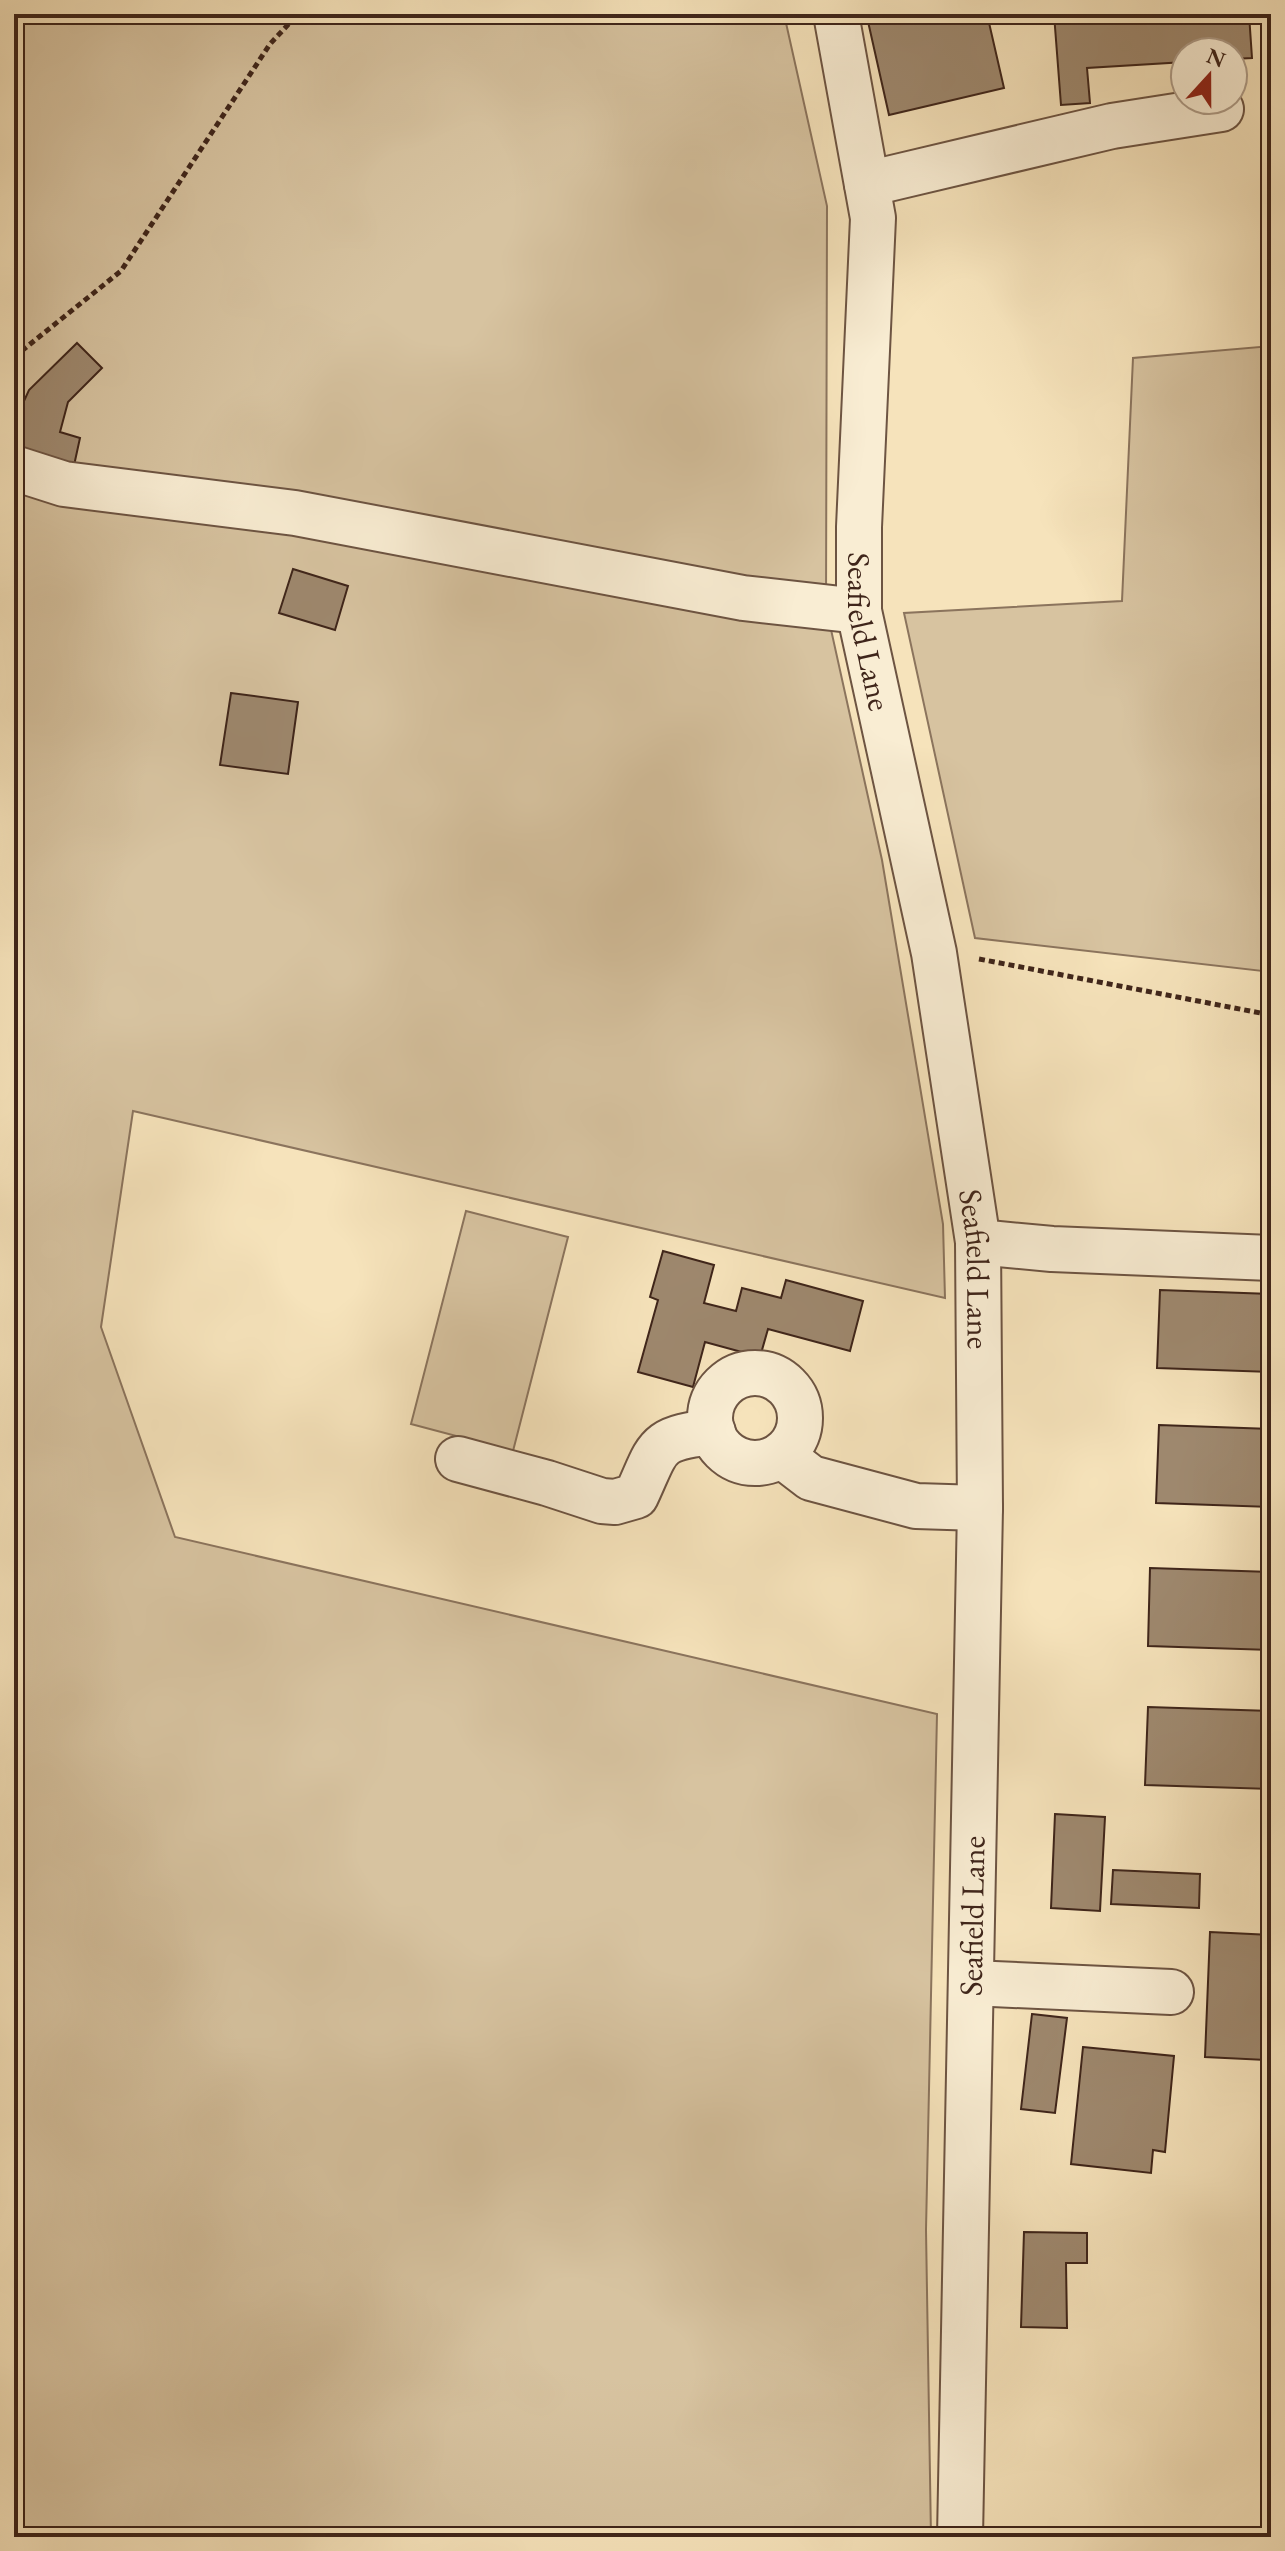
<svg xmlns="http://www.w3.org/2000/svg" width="1285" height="2551" font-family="'EB Garamond',serif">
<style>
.green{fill:#d7c3a0;stroke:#8b745d;stroke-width:2}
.building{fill:#9e886e;stroke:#3f251a;stroke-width:2}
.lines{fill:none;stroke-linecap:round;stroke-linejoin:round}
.minor-casing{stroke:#6d5442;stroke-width:48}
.path{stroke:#3f251a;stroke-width:5;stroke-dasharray:6 4;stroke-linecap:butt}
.minor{stroke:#f9edd3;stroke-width:44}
.labels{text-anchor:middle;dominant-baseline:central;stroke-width:8;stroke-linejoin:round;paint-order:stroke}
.street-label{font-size:32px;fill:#3f251a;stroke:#f9edd3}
</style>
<rect width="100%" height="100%" fill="#f6e3bb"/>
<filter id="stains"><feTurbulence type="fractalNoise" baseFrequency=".0025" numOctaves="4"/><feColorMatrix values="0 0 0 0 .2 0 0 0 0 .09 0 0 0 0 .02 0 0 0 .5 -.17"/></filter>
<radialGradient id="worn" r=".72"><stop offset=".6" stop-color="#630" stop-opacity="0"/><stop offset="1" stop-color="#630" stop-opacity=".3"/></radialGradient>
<g class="green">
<polygon points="14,14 784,14 827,206 826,607 882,860 943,1224 945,1298 133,1111 101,1327 175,1537 937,1714 926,2230 931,2537 14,2537"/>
<polygon points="1271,346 1271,972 975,938 904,613 1122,601 1133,358"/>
<polygon points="466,1211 568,1237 513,1451 411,1424"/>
</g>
<g class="building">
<polygon points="881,14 987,14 1004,88 889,115 867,17"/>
<polygon points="1054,14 1249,14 1252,58 1233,59 1233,52 1185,52 1185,62 1087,68 1090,103 1061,105"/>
<polygon points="77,343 102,368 68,402 60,432 80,438 73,470 18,460 20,438 14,436 14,398 24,401 29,390"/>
<polygon points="293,569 348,586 335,630 279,613"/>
<polygon points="231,693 298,702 288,774 220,765"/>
<polygon points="663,1251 714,1265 704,1303 736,1311 742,1288 781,1298 786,1280 863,1301 850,1351 768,1329 760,1357 705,1342 693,1387 638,1372 658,1300 650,1297"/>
<polygon points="1160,1290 1271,1294 1271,1372 1157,1368"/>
<polygon points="1159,1425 1271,1429 1271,1507 1156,1503"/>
<polygon points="1150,1568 1271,1572 1271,1650 1148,1646"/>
<polygon points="1148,1707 1271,1711 1271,1789 1145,1785"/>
<polygon points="1055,1814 1105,1817 1100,1911 1051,1908"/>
<polygon points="1113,1870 1200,1874 1199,1908 1111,1904"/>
<polygon points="1210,1932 1271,1935 1266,2060 1205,2057"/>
<polygon points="1032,2014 1067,2018 1055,2113 1021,2109"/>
<polygon points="1083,2047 1174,2056 1165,2152 1153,2150 1151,2173 1071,2164"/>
<polygon points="1024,2232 1087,2233 1087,2263 1066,2263 1067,2328 1021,2327"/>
</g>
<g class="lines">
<defs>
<g id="minor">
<path id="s1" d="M836 14 873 218 859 527V611L934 953 978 1242 980 1508 960 2537"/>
<polyline points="867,184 1112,126 1221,109"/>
<polyline points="14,468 64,484 295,513 743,598 859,611"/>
<polyline points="978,1242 1052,1249 1271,1258"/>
<circle cx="755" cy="1418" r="45"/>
<polyline points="781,1455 811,1478 916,1506 980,1508"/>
<path d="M458 1459 547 1483 602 1501 615 1502 636 1496C659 1447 653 1438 713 1432"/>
<polyline points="971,1983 1171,1992"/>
</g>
</defs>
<use href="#minor" class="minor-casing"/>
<g class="path">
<polyline points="283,14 295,18"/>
<polyline points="14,357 121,271 270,44 298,14"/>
<polyline points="979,959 1271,1015"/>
</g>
<use href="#minor" class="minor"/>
</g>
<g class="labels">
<g class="street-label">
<text stroke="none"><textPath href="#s1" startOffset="622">Seafield Lane</textPath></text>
<text stroke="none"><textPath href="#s1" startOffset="1270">Seafield Lane</textPath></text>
<text transform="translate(972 1916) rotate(-89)">Seafield Lane</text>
</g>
</g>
<rect width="1285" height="2551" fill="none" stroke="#f6e3bb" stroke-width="48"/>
<rect x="16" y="16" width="1253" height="2519" fill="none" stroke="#3f251a" stroke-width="4"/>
<rect x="24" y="24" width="1237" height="2503" fill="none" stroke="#3f251a" stroke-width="2"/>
<g transform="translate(1209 76) rotate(21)"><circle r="38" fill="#f9edd3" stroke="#af9d89" stroke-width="2"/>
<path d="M0-6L14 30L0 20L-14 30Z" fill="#8f2418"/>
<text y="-12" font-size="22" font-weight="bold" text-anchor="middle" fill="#3f251a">N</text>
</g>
<rect width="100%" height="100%" filter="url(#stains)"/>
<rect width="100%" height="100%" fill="url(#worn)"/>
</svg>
